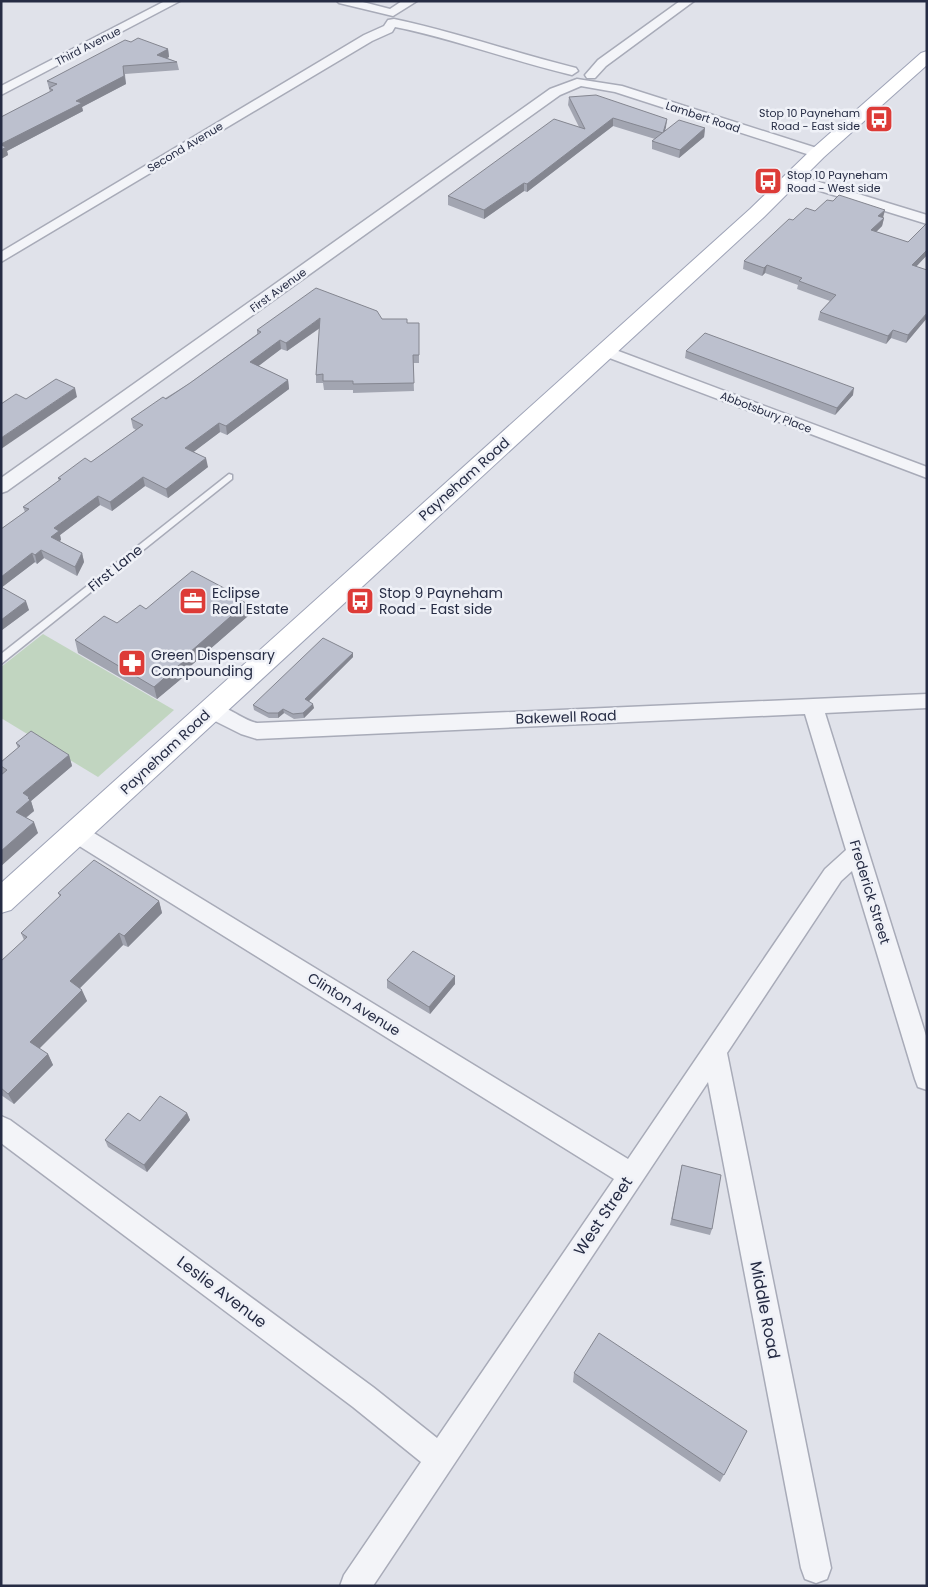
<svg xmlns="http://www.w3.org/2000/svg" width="928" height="1587" font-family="Poppins,sans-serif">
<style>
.green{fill:#c1d5c0}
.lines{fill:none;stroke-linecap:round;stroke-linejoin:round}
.service-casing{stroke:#a8abb8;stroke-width:3}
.minor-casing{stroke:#a8abb8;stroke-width:3}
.primary-casing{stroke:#9ea3b7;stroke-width:2}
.service{fill:#f3f4f8;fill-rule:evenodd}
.minor{fill:#f3f4f8;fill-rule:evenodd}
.primary{fill:#fff;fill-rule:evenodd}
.wall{fill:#a2a5b1}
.shaded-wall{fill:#848690}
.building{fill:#bcc0ce;stroke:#848690}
.labels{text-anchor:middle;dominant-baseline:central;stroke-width:5;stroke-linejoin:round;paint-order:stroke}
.far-street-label{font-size:11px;fill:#262c44;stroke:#eff1f7}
.far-poi-label{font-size:11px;fill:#262c44;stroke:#eff1f7;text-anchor:end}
.street-label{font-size:14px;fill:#262c44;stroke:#eff1f7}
.poi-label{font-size:14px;fill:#262c44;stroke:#eff1f7;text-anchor:start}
.near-street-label{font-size:16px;fill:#262c44;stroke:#eff1f7}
</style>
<rect width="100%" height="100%" fill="#e0e2ea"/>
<polygon class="green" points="43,634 174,710 98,777 1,718 1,667"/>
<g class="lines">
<defs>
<polygon id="service" points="229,474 232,475 232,479 1,664 1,654"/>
<g id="minor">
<polygon points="165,1 180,1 1,95 1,86"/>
<polygon points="337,1 359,1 390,9 402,1 417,1 393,16 339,3"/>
<polygon points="680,1 694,1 606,66 595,78 587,78 585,75 598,60"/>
<path d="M394 19C456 32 515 53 576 68L578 71 572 75C512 61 455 39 395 27L392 32 372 41 1 262V252L364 35 384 26 388 20Z"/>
<polygon points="577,79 622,86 823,150 825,153 823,156 813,156 615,92 581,86 560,95 7,491 1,493 1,478 550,89"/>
<polygon points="793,174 927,215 927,224 788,181 786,178"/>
<polygon points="605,346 927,467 927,478 599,354 597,351 599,348"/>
<path d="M927 694V708L825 713 927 1039V1090L918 1087 915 1079 852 871 841 881 727 1053 831 1568 827 1579 816 1583 805 1579 801 1568 708 1082 373 1586H340L344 1575 421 1462 353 1407 1 1143V1116L10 1120 373 1387 437 1438 614 1179 68 839 65 833 68 827 76 824 84 827 628 1159 825 869 846 850 805 714 257 739 241 734 203 715 200 710 203 705C221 699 239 719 257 723Z"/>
</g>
<polygon id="primary" points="927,51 927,65 824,157 764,217 11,910 1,913 1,883 750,209 812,149 921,53"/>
</defs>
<use href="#service" class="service-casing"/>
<use href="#minor" class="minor-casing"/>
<use href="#primary" class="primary-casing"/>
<use href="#service" class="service"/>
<use href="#minor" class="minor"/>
<use href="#primary" class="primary"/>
</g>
<g class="wall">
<polygon points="131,42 168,49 169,57 167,58 177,62 179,70 125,74 126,84 82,107 83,111 7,151 8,155 1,159 1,117 50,92 47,81"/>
<polygon points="569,97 667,119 665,131 705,128 704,137 679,158 652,149 652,141 655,139 613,126 527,192 524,191 484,219 448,205 448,196 579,127 568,105"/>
<polygon points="883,218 884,218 882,226 876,232 908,242 927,223 927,255 916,267 927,270 927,318 906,343 891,338 886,344 818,320 820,312 830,301 797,289 798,285 765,273 762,276 743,269 744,261 793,220"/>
<polygon points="382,319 407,323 419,323 419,363 413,363 414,391 353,393 353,390 324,390 323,383 316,383 316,375 320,328 287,351 281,349 258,366 288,380 289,389 227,435 220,432 193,452 208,467 168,498 145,486 112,511 100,505 60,535 61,540 59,541 82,553 84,562 77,576 44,558 37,564 35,562 2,587 29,610 2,630 1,629 1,529 25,512 23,507 59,481 58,478 91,462 136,430 133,428 131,419 190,383 257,334 257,330"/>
<polygon points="686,351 853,395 835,415 685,358"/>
<polygon points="240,600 246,603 248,616 186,670 187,674 157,699 78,653 75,640 117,623 146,609"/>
<polygon points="353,653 353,657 309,701 314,708 304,718 294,719 284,713 278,718 269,718 254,710 253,705"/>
<polygon points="16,743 69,755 72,766 31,801 34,811 26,818 38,833 1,866 1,775 2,774 1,772 1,762 18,748"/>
<polygon points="58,893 159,901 162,913 128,947 123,945 80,988 87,1001 39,1048 48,1054 53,1065 14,1104 1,1095 1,961 24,940 21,933 60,897"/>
<polygon points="387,980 455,984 430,1014 387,988"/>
<polygon points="187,1113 190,1120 147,1172 108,1147 105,1140"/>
<polygon points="682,1165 712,1229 710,1235 670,1225"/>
<polygon points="574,1373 747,1431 720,1482 573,1382"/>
</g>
<g class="shaded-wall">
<polygon points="168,49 169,57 158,63 157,55"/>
<polygon points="123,66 126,84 82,107 83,111 7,151 8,155 1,159 1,144 76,101"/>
<polygon points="613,118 613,126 527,192 527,184"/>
<polygon points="667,119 666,127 662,141 663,133"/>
<polygon points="705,128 704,137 679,158 680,150"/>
<polygon points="524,183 524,191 484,219 484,210"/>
<polygon points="885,210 883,218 878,216"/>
<polygon points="884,218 882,226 870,238 871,230"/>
<polygon points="927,250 927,255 910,273 912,265"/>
<polygon points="767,265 765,273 762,276 764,268"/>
<polygon points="927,313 927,318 906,343 908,335"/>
<polygon points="320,318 321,327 287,351 286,343"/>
<polygon points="893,330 891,338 886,344 888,336"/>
<polygon points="280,340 281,349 252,371 250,362"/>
<polygon points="288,380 289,389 227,435 226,426"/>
<polygon points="75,388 77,397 1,449 1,438"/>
<polygon points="854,388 853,395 835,415 837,408"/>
<polygon points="219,423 220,432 187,457 185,448"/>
<polygon points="206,458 208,467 168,498 166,489"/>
<polygon points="143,477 145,486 112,511 110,502"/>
<polygon points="98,496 100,505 60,535 61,540 54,545 51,537 54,528"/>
<polygon points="41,550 44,558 37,564 35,555"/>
<polygon points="32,553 35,562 1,588 1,577"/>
<polygon points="82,553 84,562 77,576 75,567"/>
<polygon points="239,596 241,608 246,603 248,616 186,670 187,674 157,699 154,687 181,660 236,598"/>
<polygon points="26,601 29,610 2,630 1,627 1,620"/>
<polygon points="353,653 353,657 306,704 305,699"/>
<polygon points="313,704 314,708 304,718 303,713"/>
<polygon points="283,709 284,713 278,718 278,713"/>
<polygon points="69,755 72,766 31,801 34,811 20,822 16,812 23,793"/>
<polygon points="34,822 38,833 1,866 1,851"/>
<polygon points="159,901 162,913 128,947 124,936"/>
<polygon points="119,933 123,945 75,993 70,981"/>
<polygon points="455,976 455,984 430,1014 429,1007"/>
<polygon points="82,990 87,1001 35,1053 30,1042"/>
<polygon points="48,1054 53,1065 14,1104 8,1094"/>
<polygon points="187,1113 190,1120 147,1172 144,1165"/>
</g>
<g class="building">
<polygon points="138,38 168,49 157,55 177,62 123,66 124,76 76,101 82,103 1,144 1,117 53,90 49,88 57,84 47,81 125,40 131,42"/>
<polygon points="596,95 667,119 663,133 613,118 527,184 524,183 484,210 448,196 554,119 585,129 569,97"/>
<polygon points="679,120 705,128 680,150 652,141"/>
<polygon points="1,145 6,147 1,150"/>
<polygon points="839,195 885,210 878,216 884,218 871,230 908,242 927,223 927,250 912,265 927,270 927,313 908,335 893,330 888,336 820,312 836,295 799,281 802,278 767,265 764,268 744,261 789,219 793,220 806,208 815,211 827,200 833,201"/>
<polygon points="316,288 377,311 382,319 407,319 407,323 419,323 419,355 413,355 414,383 353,384 353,381 323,381 323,374 316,375 320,318 286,343 280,340 250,362 288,380 226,426 219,423 185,448 206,458 166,489 143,477 110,502 98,496 54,528 59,531 51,537 82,553 75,567 41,550 35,555 32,553 1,577 1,529 29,509 23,507 61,479 58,478 85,458 91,462 143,425 131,419 163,397 166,399 190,383 261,332 257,330"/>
<polygon points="705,333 854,388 837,408 686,351"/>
<polygon points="56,379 75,388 1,438 1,404 16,394 26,399"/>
<polygon points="192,571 239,596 236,598 246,603 181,660 184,661 154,687 75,640 104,616 117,623 140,605 146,609"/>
<polygon points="1,587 26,601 1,620"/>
<polygon points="323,638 353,653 305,699 313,704 303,713 293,714 283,709 278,713 268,713 253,705"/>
<polygon points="31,731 69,755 23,793 29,797 28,798 30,800 16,812 34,822 1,851 1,775 7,770 1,766 1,762 20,746 16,743"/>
<polygon points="94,860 159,901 124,936 119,933 70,981 82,990 30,1042 48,1054 8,1094 1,1088 1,961 27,937 21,933 61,895 58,893"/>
<polygon points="413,951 455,976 429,1007 387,980"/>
<polygon points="160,1096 187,1113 144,1165 105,1140 128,1113 140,1121"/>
<polygon points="682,1165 721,1175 712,1229 672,1219"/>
<polygon points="599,1333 747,1431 724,1475 574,1373"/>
</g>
<defs>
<symbol id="bus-square" viewBox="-11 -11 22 22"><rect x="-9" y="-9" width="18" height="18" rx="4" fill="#dd3b37" stroke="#eff1f7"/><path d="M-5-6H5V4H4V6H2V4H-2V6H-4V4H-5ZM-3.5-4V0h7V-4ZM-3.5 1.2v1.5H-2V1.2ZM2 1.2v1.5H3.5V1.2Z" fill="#fff"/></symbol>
<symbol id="office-square" viewBox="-11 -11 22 22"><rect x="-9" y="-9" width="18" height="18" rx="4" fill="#dd3b37" stroke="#eff1f7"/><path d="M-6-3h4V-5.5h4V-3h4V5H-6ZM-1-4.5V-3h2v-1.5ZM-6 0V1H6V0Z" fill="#fff"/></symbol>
<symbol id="pharmacy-square" viewBox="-11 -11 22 22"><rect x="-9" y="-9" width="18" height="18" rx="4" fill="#dd3b37" stroke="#eff1f7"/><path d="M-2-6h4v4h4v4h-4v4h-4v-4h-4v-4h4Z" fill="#fff"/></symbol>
</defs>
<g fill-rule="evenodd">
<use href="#bus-square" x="863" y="103" width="32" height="32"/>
<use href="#bus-square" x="752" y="165" width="32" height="32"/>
<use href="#office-square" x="177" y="585" width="32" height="32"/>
<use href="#bus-square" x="344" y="585" width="32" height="32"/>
<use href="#pharmacy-square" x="116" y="647" width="32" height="32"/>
</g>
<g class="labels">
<g class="far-street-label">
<text transform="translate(88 46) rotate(-27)">Third Avenue</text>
<text transform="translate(703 117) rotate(18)">Lambert Road</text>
<text transform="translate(185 147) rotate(-31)">Second Avenue</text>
<text transform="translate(278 290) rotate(-36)">First Avenue</text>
<text transform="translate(766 412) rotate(21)">Abbotsbury Place</text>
</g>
<g class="far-poi-label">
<text x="860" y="113">Stop 10 Payneham<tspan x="860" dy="13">Road - East side</tspan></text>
<text x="787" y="175" text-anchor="start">Stop 10 Payneham<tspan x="787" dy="13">Road - West side</tspan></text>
</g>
<g class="street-label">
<text transform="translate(464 479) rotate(-42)">Payneham Road</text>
<text transform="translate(115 568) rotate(-39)">First Lane</text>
<text transform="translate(566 717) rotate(-2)">Bakewell Road</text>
<text transform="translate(165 752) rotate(-43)">Payneham Road</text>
<text transform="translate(870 892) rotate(73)">Frederick Street</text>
<text transform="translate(354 1004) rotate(32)">Clinton Avenue</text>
</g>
<g class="poi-label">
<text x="212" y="593">Eclipse<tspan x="212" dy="16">Real Estate</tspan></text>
<text x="379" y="593">Stop 9 Payneham<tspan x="379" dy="16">Road - East side</tspan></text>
<text x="151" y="655">Green Dispensary<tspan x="151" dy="16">Compounding</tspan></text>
</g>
<g class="near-street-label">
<text transform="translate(603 1216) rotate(-56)">West Street</text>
<text transform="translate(222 1292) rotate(37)">Leslie Avenue</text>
<text transform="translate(765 1310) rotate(79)">Middle Road</text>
</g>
</g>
<rect width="928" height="1587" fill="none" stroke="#262c44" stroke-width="5"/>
</svg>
